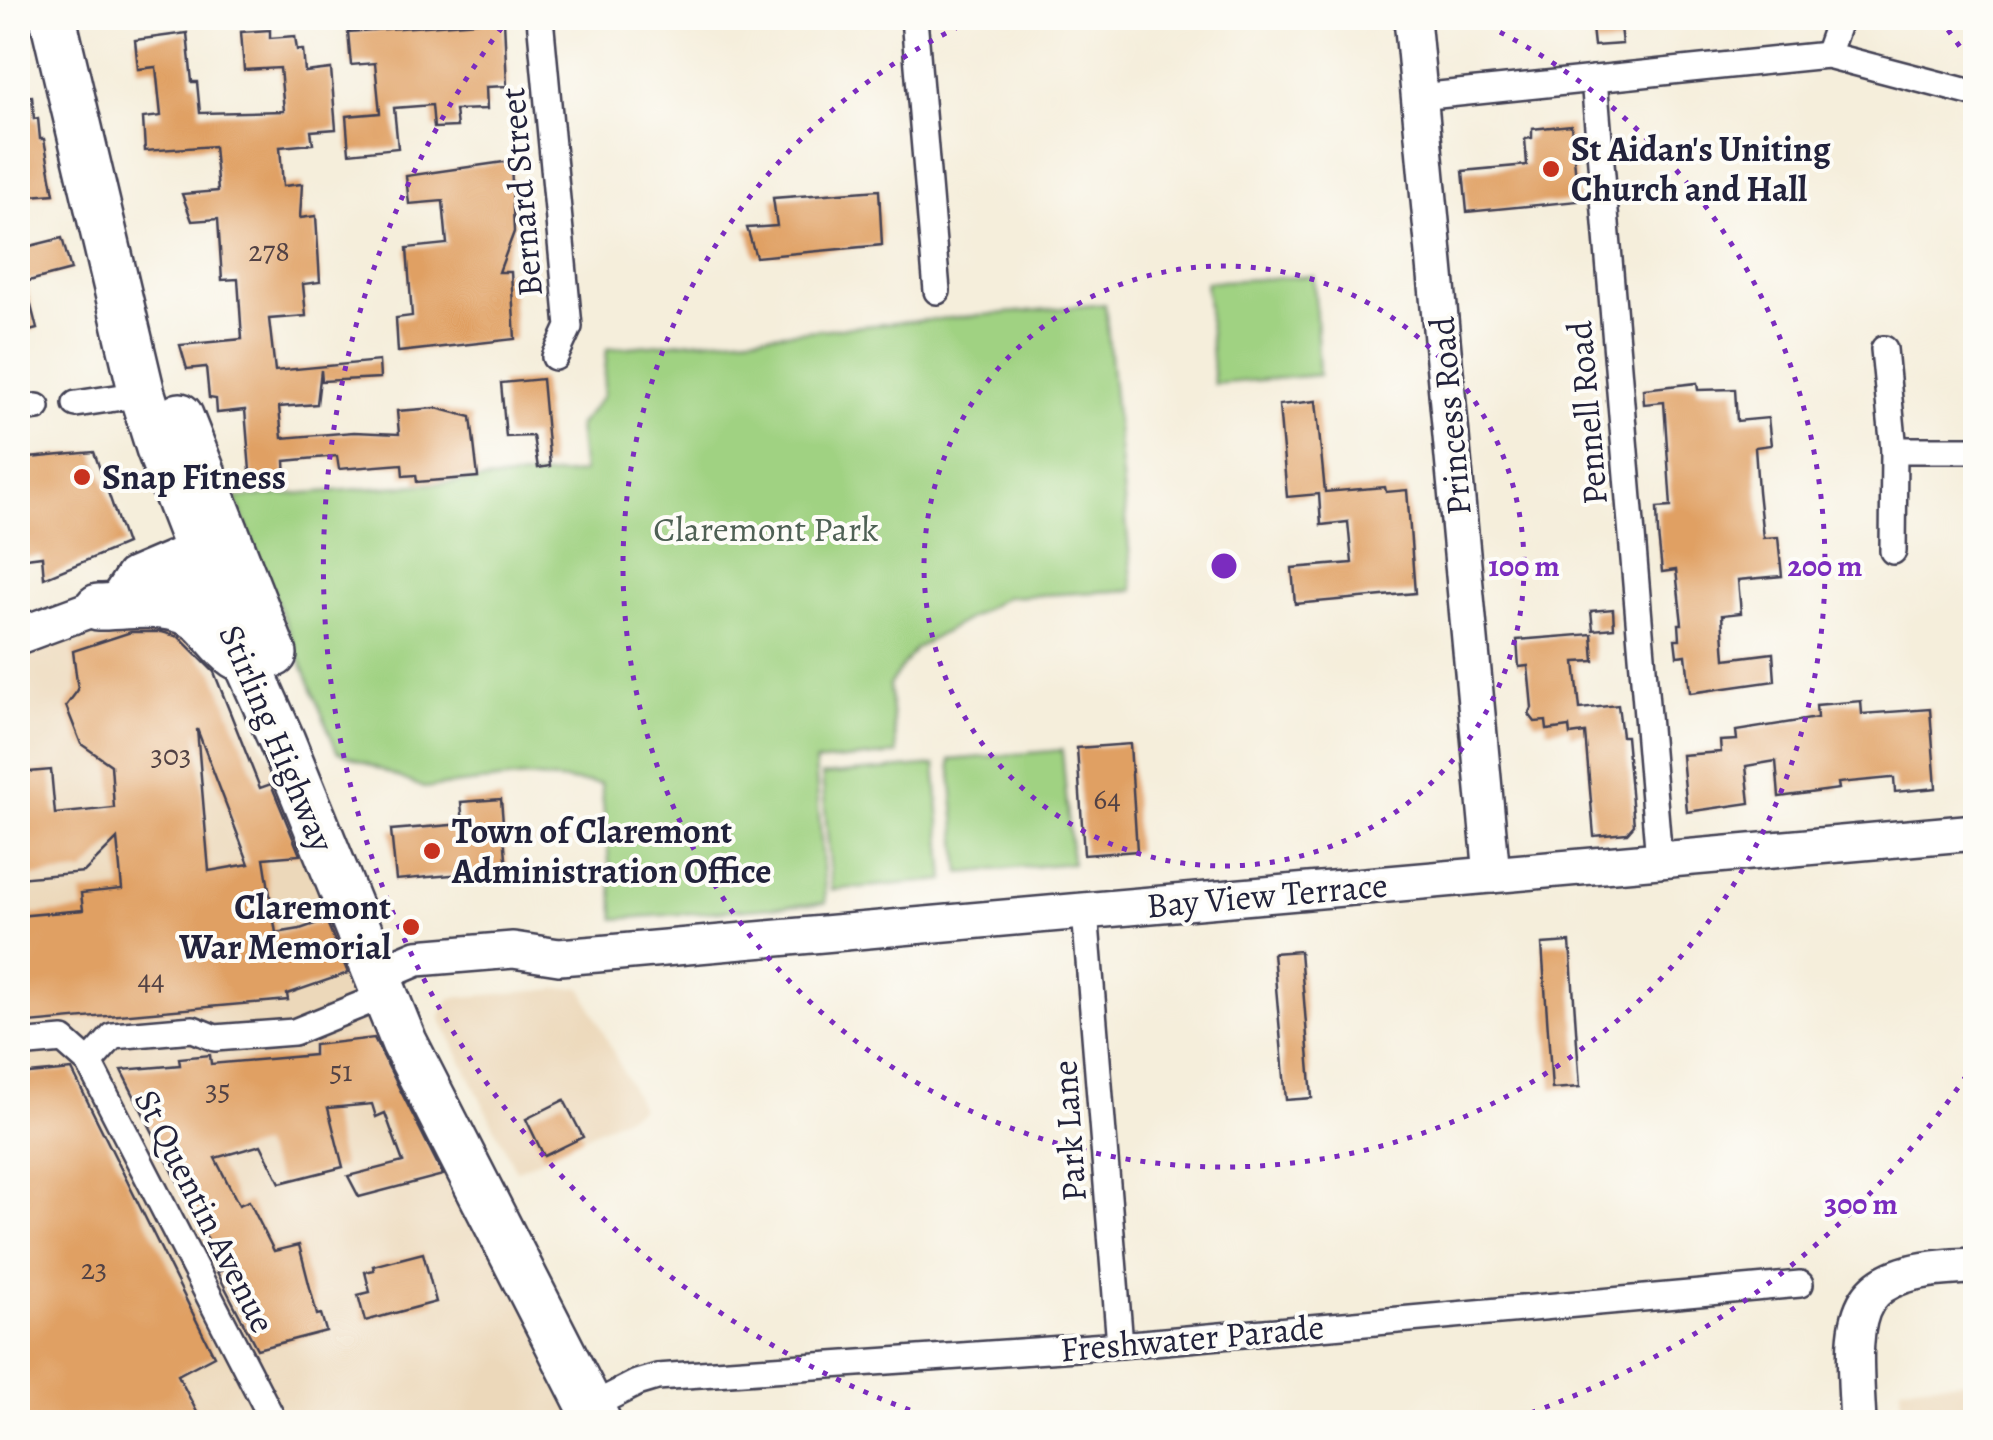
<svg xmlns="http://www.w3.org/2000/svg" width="1993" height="1440" font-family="Alegreya,serif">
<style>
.built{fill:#ecd8ba}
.green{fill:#a0d282;stroke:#617a5e;stroke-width:2.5}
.building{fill:#e0a064;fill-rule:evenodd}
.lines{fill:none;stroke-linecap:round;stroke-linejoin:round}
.street-casing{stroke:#424153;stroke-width:30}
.secondary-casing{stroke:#424153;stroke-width:40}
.highway-casing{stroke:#424153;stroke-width:50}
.street{stroke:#fff;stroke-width:25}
.secondary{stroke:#fff;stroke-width:35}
.highway{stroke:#fff;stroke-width:45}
.ring{fill:none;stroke:#7b2cbf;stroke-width:5;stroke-dasharray:5 10}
.poi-dot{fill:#c8321e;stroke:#fdfcf7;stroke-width:4}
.labels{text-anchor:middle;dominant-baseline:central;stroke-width:8;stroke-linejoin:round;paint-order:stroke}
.number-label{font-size:30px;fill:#524245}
.poi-label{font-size:35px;font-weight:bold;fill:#22223b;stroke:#fdfcf7;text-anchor:start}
.street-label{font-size:35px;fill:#22223b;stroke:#fdfcf7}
.park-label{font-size:35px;fill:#4e6054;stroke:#fdfcf7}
.centre{fill:#7b2cbf;stroke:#fdfcf7;stroke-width:5}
.ring-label{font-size:30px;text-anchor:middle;font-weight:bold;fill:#7b2cbf;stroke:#fdfcf7;stroke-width:8;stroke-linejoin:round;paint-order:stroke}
</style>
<rect width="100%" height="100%" fill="#fdfcf7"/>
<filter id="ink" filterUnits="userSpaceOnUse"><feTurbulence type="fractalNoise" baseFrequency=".01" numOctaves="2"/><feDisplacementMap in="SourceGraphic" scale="20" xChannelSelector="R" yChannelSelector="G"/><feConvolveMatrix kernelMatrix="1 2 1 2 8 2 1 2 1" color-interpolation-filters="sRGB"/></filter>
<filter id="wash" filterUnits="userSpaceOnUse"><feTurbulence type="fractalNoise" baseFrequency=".0048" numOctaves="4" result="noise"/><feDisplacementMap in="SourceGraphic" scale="40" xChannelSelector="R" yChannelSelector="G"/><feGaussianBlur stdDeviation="2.25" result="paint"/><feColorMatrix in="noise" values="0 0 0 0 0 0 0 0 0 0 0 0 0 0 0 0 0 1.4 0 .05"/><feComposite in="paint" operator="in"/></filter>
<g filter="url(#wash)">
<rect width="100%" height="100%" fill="#f5eedb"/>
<g class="built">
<polygon points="154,614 215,652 240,712 284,775 586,1422 18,1422 18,656 129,618"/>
<polygon points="581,987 641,1108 516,1171 440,1017 450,998"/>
<polygon points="1975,1380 1975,1422 1902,1422 1901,1386"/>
</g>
<g class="green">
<polygon points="1314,276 1319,375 1214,384 1206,282"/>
<polygon points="1105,304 1133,590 1006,597 915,649 889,685 897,754 815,762 826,903 615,919 601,784 526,777 424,788 337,751 235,498 583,473 578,426 603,396 607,349"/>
<polygon points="1062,750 1072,863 960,873 950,760"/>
<polygon points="935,765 945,880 832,890 822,775"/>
</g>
<g id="blocks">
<g class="building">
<polygon points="1591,18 1619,18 1622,44 1594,46"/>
<polygon points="504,20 507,86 486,87 487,109 455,110 457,127 434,128 432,105 394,108 398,148 349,153 346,116 380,113 375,63 351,65 348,32"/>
<polygon points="270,30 270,38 295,36 297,50 303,50 305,72 331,69 336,129 311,131 313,144 280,147 283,186 302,184 300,218 316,216 320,282 303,284 306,316 269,319 275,371 379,361 380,378 322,381 321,370 317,404 279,407 282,438 354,432 399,434 397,411 436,408 471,417 478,477 417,482 416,475 403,476 402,464 339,469 337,456 285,461 286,480 251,483 245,410 217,413 216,399 209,398 206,367 187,369 180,345 242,339 238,279 222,280 218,219 192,221 182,194 218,191 214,146 145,151 143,118 161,116 156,67 138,69 135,40 187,33 192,82 197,82 200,113 284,111 280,68 244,70 241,32"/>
<polygon points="32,96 34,119 38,118 40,139 44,139 54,194 18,197 18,97"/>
<polygon points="1571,125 1578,201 1467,212 1463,171 1527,165 1525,139 1532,138 1532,129"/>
<polygon points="511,161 514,232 499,272 511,272 515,339 398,352 396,318 412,316 407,248 447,244 443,201 409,204 406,176"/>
<polygon points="879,190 882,245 756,257 747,228 777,226 773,198"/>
<polygon points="62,238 71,270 25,282 37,329 18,334 18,249"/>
<polygon points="542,379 550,466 538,468 533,436 506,437 501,383"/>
<polygon points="1697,383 1698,390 1735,389 1737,421 1768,418 1771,445 1755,447 1758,491 1763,538 1778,537 1782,576 1738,580 1741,613 1722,615 1725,659 1773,653 1775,681 1690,693 1686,655 1677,656 1675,639 1680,639 1679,624 1682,624 1676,570 1662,572 1658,534 1657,508 1671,507 1664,402 1644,404 1643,389"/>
<polygon points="1316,401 1325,492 1385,487 1386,492 1407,490 1415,593 1295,604 1292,568 1352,563 1348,522 1321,525 1319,494 1287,497 1279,405"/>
<polygon points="94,452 126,544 44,578 42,556 18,559 18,459"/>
<polygon points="1613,609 1614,628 1593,630 1591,611"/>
<path d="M131 632H162L179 637 214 672 260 788 271 784 300 855 264 858 276 933 300 929 326 920 348 973 287 994 288 1000 18 1024V916L83 910 81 893 122 889 117 839 84 872 18 878V773L51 770 55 814 114 808 111 765 81 744 66 706 78 690 73 651ZM197 729 249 864 209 871Z"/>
<polygon points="1592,634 1594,661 1575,662 1580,709 1618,705 1622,736 1626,736 1634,825 1627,833 1594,836 1585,733 1570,735 1569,727 1547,730 1546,721 1535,722 1529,714 1532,708 1528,666 1519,667 1517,640"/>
<polygon points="1861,701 1862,714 1930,709 1936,788 1895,792 1894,778 1891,778 1838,783 1839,789 1779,797 1776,761 1746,766 1750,803 1687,812 1682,755 1721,752 1720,741 1737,740 1736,731 1817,718 1816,705"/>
<polygon points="1130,744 1137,851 1084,855 1077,748"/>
<polygon points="501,799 507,870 396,880 391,830 463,824 461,802"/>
<polygon points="1570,942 1580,1087 1552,1089 1542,944"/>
<polygon points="1300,951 1312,1098 1286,1100 1273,953"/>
<polygon points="374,1038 443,1175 359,1197 348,1176 403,1162 385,1113 376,1117 372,1104 328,1108 343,1167 280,1183 261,1145 215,1158 239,1205 249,1201 274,1251 299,1245 317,1315 321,1314 326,1331 257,1349 217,1272 223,1270 121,1070 180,1065 179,1058 210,1055 211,1064 314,1055 314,1045"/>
<polygon points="72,1070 214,1356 178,1375 202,1422 18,1422 18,1075"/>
<polygon points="564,1100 583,1137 544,1156 526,1119"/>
<polygon points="423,1253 436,1302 365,1321 358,1295 370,1292 365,1272 374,1270 373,1266"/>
</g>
</g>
</g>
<g filter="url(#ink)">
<use href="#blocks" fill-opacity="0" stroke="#424153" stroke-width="2.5"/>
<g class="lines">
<defs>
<g id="street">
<polyline points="540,18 569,327 555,357"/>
<polyline points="914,18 937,291"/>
<polyline points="1827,55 1840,18"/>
<polyline points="1594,79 1659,860"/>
<polyline points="1419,97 1827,55 1976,94"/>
<polyline points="1884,349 1894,450 1893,551"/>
<polyline points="76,404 142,394"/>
<polyline points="18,409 37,407"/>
<polyline points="1894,450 1976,450"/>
<polyline points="1085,911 1120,1345"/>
<polyline points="18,1044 63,1040 89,1063 274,1422"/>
<polyline points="89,1063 113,1036 193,1029 215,1038 294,1032 385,995"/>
<polyline points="590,1407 637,1383 657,1377 1120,1345 1800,1284"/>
</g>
<g id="secondary">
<polyline points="1412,18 1492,875"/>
<polyline points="118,599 133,576 222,538"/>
<polyline points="18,636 118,599 143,599 232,565"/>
<polyline points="377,975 417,958 513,950 559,957 597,954 1976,832"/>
<path d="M1858 1422C1852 1310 1845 1269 1976 1266"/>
</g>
<g id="highway">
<polyline points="53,18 142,394 159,448 208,575 282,741 404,1042 598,1422"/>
<polyline points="180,416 274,654"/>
<path d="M98 607C129 607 176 598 202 621 214 632 222 646 236 656"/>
</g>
</defs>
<use href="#street" class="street-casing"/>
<use href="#secondary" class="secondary-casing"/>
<use href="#highway" class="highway-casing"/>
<use href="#street" class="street"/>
<use href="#secondary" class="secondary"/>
<use href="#highway" class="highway"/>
</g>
</g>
<g class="ring">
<circle cx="1224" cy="566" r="300"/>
<path d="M1473 19A601 601 0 1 1 975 19"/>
<path d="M1975 1063A901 901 0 0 1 1510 1420M938 1420A901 901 0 0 1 509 18M1939 18A901 901 0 0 1 1975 69"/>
</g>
<g class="poi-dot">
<circle cx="1551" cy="169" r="10"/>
<circle cx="82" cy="477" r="10"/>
<circle cx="432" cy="851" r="10"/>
<circle cx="411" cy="927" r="10"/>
</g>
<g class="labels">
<g class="number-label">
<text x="269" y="251">278</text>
<text x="171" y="755">303</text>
<text x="1107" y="799">64</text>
<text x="151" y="980">44</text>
<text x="341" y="1071">51</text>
<text x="218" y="1090">35</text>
<text x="94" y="1269">23</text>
</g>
<g class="poi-label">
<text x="1571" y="149">St Aidan's Uniting<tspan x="1571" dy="40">Church and Hall</tspan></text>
<text x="102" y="477">Snap Fitness</text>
<text x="452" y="831">Town of Claremont<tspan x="452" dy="40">Administration Office</tspan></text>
<text x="391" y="907" text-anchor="end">Claremont<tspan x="391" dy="40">War Memorial</tspan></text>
</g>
<g class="street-label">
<text transform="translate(521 192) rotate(-95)">Bernard Street</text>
<text transform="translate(1587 413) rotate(-95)">Pennell Road</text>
<text transform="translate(1450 416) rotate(-95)">Princess Road</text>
<text transform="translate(277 738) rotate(67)">Stirling Highway</text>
<text transform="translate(1267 895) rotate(-5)">Bay View Terrace</text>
<text transform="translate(1069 1131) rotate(-94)">Park Lane</text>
<text transform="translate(205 1211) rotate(63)">St Quentin Avenue</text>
<text transform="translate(1192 1338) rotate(-5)">Freshwater Parade</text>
</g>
<g class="park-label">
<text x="766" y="529">Claremont Park</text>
</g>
</g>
<circle cx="1224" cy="566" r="15" class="centre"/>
<g class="ring-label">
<text x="1524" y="576">100 m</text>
<text x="1825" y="576">200 m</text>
<text x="1861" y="1214">300 m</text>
</g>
<rect width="1993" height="1440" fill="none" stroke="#fdfcf7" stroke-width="60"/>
</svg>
